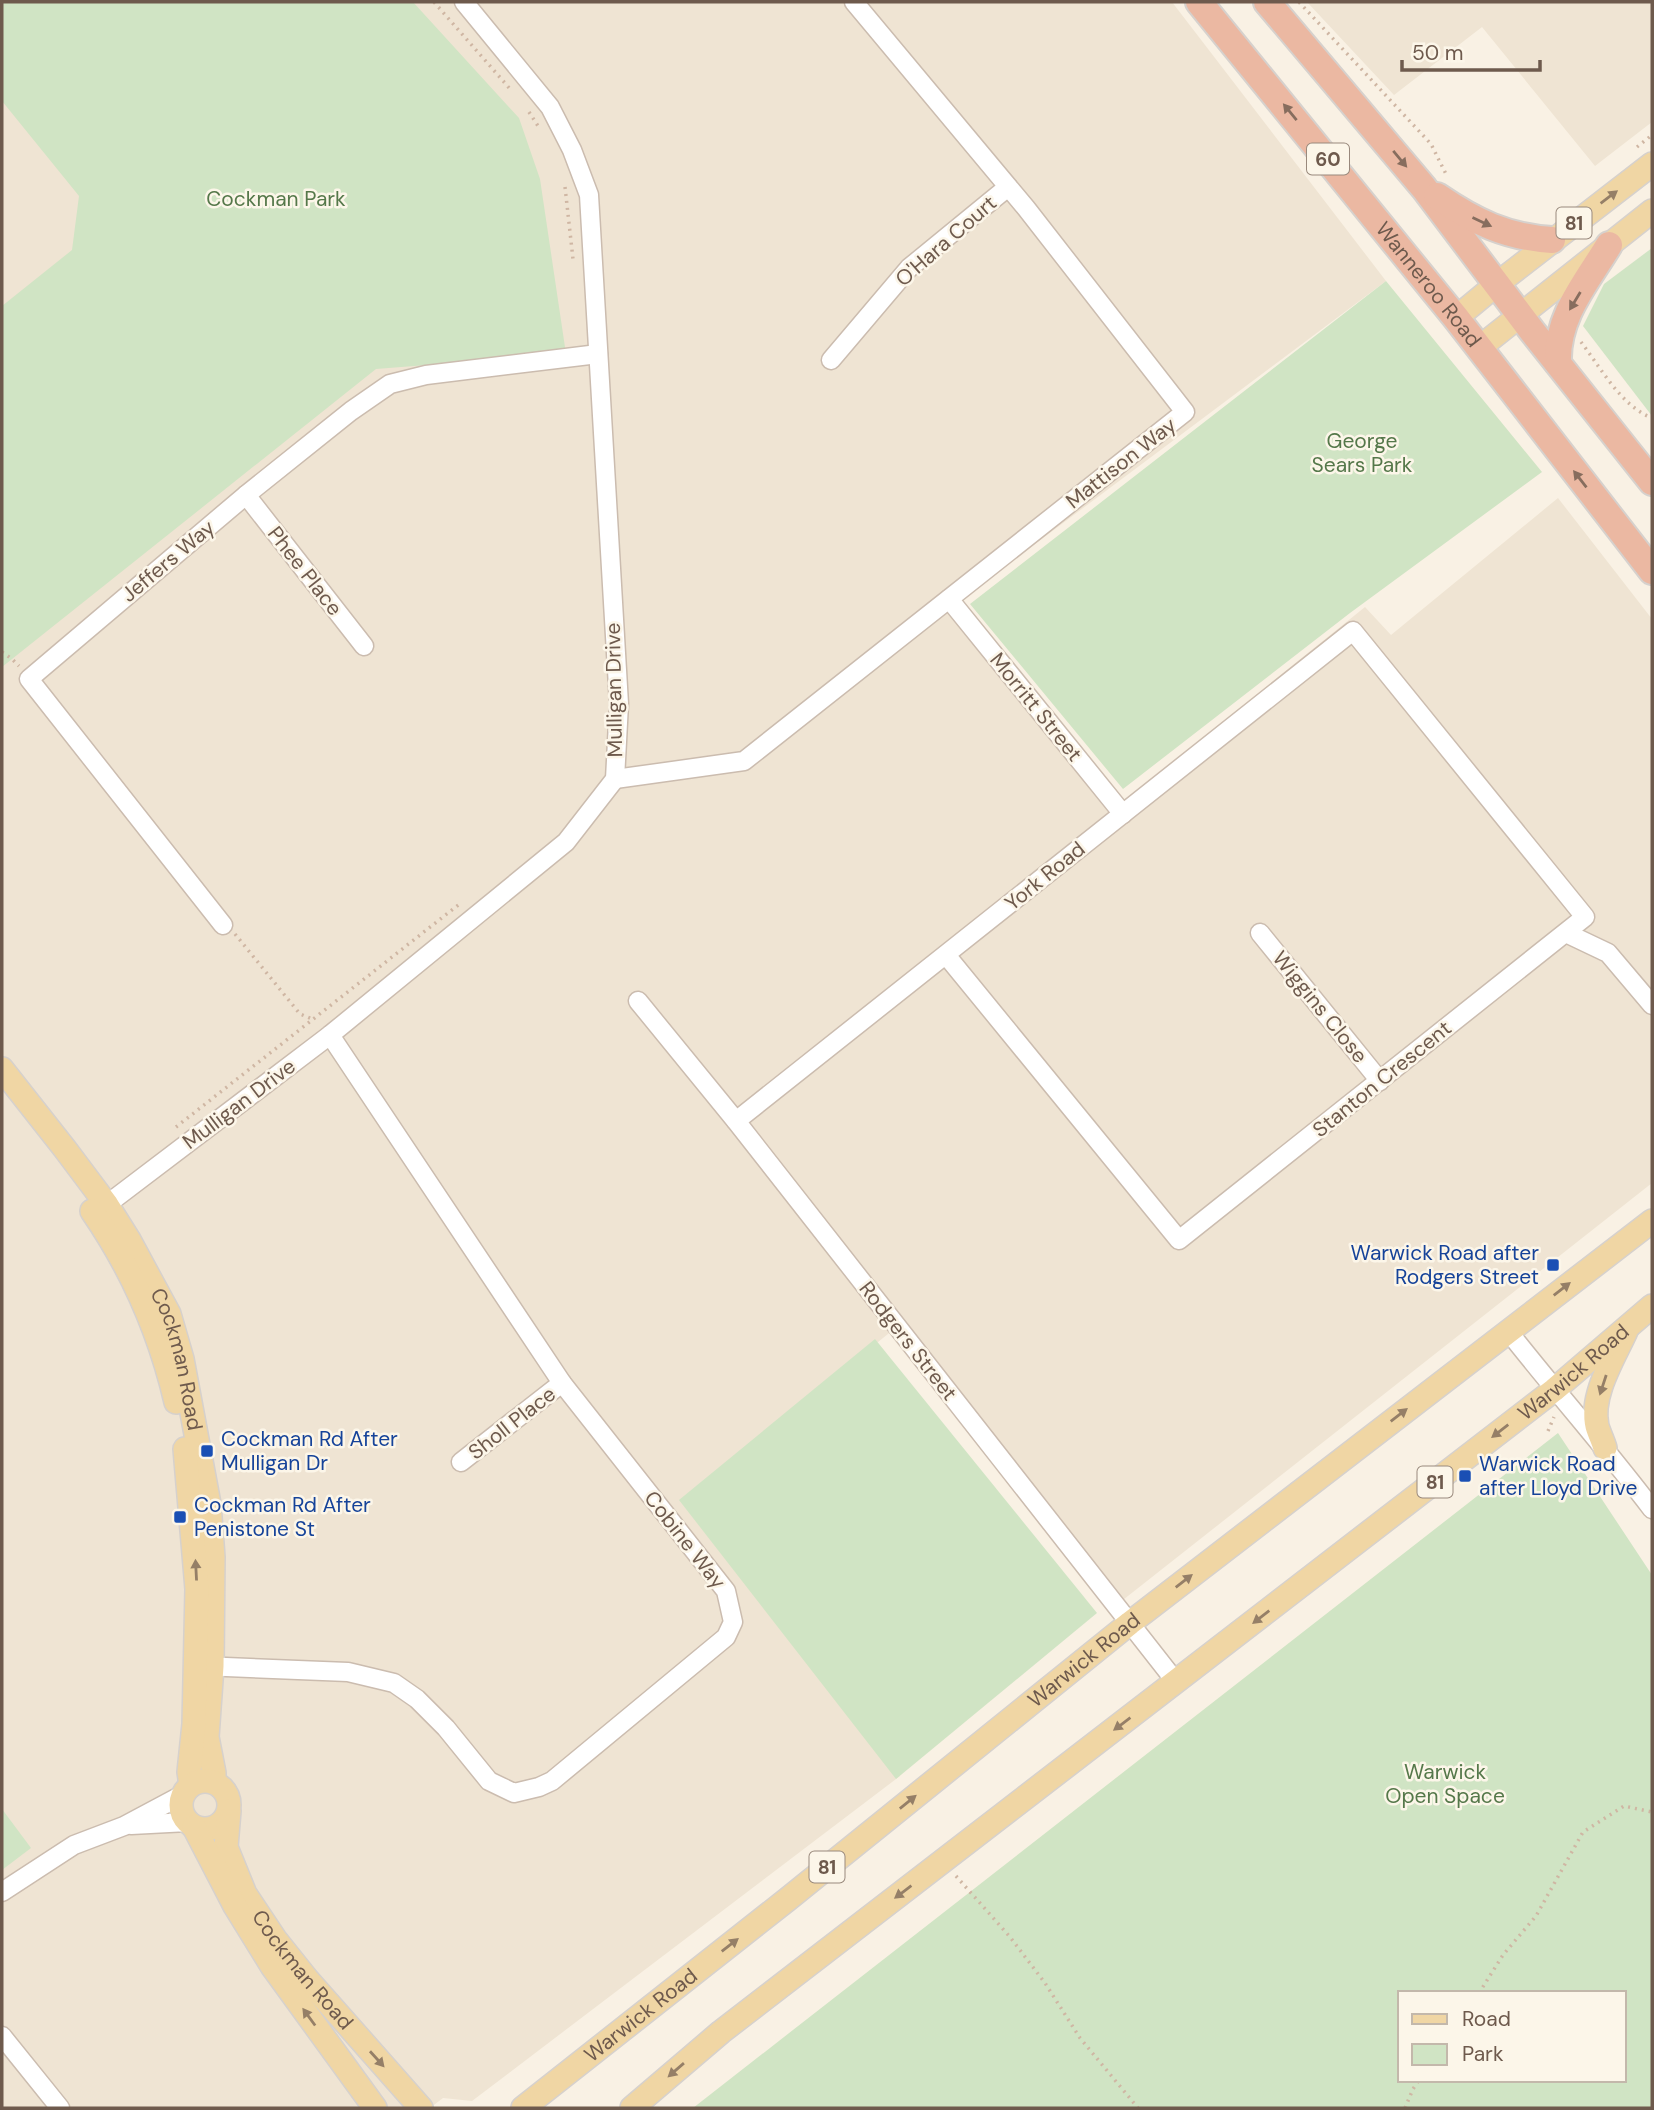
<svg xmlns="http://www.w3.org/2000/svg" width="1654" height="2110" font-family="'DM Sans',sans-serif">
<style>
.residential{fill:#efe4d3}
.green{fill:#d0e4c4;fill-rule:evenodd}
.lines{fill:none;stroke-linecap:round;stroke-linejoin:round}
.minor-casing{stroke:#cbbcaf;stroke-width:21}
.major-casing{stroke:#d6d1cd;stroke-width:26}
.highway-casing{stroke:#d6d1cd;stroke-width:30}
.path{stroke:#cfb6a3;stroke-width:3.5;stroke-dasharray:2 5;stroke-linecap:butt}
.minor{stroke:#fff;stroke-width:18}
.major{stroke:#f0d6a4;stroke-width:23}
.highway{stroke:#ebb8a2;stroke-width:26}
.oneway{fill:#876d5e}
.oneway2{fill:#957f67}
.transit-dot{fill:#1a4fb4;stroke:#fcf6e9;stroke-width:2.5}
.labels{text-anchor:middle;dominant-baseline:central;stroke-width:5;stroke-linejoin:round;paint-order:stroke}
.shield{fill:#fcf6e9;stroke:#99897c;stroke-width:2}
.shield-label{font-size:19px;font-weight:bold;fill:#6e5a4d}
.park-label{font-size:21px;fill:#55784a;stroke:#fcf6e9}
.street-label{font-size:21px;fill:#6e5a4d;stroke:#fcf6e9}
.transit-label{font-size:21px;fill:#164399;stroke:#fcf6e9;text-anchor:start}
</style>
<rect width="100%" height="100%" fill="#f9f1e4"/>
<g class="residential">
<polygon points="2,2 1172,2 1386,281 959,601 1123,802 1365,607 1391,635 1558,498 1652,619 1652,1183 1114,1607 893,1330 683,1498 900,1776 472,2101 443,2098 430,2108 2,2108"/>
<polygon points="1307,2 1652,2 1652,122 1595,166 1482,27 1394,95"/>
</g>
<g class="green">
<polygon points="2,2 413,2 519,118 540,179 566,354 376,369 2,667 2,306 72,250 79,196 2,101"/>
<polygon points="1652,248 1652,416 1583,326 1604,284"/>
<polygon points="1386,281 1542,472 1350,613 1123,789 970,604"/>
<polygon points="875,1339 1097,1613 896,1779 679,1500"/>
<path d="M1558 1433 1652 1575V2108H693ZM1400 1993H1624V2080H1400Z"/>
<polygon points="2,1809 31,1848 2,1870"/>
</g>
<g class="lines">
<defs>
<g id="minor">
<polyline points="831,360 909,268 1008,187"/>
<polyline points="246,495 364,646"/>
<polyline points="949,599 1123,814"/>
<polyline points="615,779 744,761 1185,412 1026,208 854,2"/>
<polyline points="223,925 29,679 246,495 351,411 390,384 426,375 598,354"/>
<polyline points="1260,933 1380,1081"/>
<polyline points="1566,933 1608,953 1652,1005"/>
<polyline points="638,1001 736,1121 1176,1682"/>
<polyline points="736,1121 1353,631 1585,917 1179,1240 946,955"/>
<polyline points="97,1212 330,1035 566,842 615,779 619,704 589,195 572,150 550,107 464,2"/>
<path d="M1508 1331C1555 1391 1606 1448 1652 1509"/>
<polyline points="461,1462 562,1383"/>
<polyline points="202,1666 348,1672 394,1683 417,1699 446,1728 489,1781 514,1793 539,1787 552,1781 726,1637 733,1622 726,1591 562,1383 330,1035"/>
<polyline points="131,1825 188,1822"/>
<polyline points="2,1892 74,1845 124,1826 184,1794"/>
<polyline points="2,2036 60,2108"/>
</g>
<g id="major">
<polyline points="1456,318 1497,284 1652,164"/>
<polyline points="1479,348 1652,211"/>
<path id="s1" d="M2 1069 65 1149 107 1205 129 1240 169 1314 182 1359 209 1504 213 1557 212 1666 207 1737 214 1773V1782"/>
<path d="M92 1211C132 1269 160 1333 176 1402"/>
<path d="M1605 1448C1603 1441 1599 1433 1597 1426 1590 1395 1614 1358 1626 1331"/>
<polyline points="185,1449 197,1589 194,1724 189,1772 191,1785"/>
<circle cx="205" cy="1805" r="24"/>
<path id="s2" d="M229 1811 226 1847 245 1894 275 1939 307 1979 421 2108"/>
<polyline points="194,1827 235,1906 272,1966 375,2108"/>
<path id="s3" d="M523 2108 788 1899 1130 1623 1652 1221"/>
<path id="s4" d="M632 2108 721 2032 1554 1390 1652 1306"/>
</g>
<g id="highway">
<path id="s5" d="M1199 2 1456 318 1652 571"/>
<polyline points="1267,2 1424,188 1532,331 1652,482"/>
<path d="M1437 196C1475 222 1506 237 1552 240"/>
<path d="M1558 363C1556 317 1586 283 1609 245"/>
</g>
</defs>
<use href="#minor" class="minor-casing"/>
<use href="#major" class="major-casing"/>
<use href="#highway" class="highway-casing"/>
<g class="path">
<polyline points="434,2 511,90"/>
<polyline points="1299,2 1431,144 1447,176"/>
<polyline points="529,112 540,129"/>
<polyline points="1637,147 1652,135"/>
<polyline points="565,187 573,259"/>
<path d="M1581 342C1601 368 1621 406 1652 418"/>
<polyline points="2,652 12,659 19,666"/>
<polyline points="235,934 300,1014 312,1019"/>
<polyline points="176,1127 462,902"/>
<polyline points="1548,1431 1554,1417"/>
<polyline points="956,1876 1010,1937 1045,1983 1080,2038 1138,2108"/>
<polyline points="1479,1993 1503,1955 1536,1916 1583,1832 1624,1806 1652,1812"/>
<polyline points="1405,2108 1413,2089 1419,2080"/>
</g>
<use href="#minor" class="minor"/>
<use href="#major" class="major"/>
<use href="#highway" class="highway"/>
</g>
<defs><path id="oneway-solid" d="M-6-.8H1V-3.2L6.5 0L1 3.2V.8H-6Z" transform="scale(1.75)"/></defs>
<g class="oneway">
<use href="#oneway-solid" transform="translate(1290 112) rotate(-129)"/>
<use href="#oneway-solid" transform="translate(1400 159) rotate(50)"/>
<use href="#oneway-solid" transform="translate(1482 222) rotate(25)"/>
<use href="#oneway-solid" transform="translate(1575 301) rotate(121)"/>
<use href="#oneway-solid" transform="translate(1580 479) rotate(-128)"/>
</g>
<g class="oneway2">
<use href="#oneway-solid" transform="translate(1609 197) rotate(-37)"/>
<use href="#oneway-solid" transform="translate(1562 1289) rotate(-38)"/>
<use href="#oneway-solid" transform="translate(1603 1385) rotate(108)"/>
<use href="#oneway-solid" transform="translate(1399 1415) rotate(-38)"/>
<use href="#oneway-solid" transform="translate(1500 1431) rotate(142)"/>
<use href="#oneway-solid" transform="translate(196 1570) rotate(-93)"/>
<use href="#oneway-solid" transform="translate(1184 1581) rotate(-38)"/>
<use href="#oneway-solid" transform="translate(1261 1617) rotate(142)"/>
<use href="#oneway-solid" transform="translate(1122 1724) rotate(143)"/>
<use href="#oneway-solid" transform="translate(908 1802) rotate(-39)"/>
<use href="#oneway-solid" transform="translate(903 1892) rotate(143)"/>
<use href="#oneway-solid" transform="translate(730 1945) rotate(-38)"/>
<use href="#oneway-solid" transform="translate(309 2017) rotate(-126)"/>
<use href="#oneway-solid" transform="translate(377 2059) rotate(48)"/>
<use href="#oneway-solid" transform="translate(676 2070) rotate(139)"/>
</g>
<g class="transit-dot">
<rect x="1546" y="1258" width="14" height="14" rx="3.5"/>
<rect x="200" y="1444" width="14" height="14" rx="3.5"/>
<rect x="1458" y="1469" width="14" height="14" rx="3.5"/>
<rect x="173" y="1510" width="14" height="14" rx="3.5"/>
</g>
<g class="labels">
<g class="shield">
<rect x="1307" y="143.5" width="42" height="31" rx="5"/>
<rect x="1556.5" y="207.5" width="35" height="31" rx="5"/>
<rect x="1417.5" y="1466.5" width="35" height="31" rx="5"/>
<rect x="809.5" y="1851.5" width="35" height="31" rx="5"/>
</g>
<g class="shield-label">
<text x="1328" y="159">60</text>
<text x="1574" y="223">81</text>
<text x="1435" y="1482">81</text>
<text x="827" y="1867">81</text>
</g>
<g class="park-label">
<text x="276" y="199">Cockman Park</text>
<text x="1362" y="441">George<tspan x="1362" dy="24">Sears Park</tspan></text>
<text x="1445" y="1772">Warwick<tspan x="1445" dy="24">Open Space</tspan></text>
</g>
<g class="street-label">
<text transform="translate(946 241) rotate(-41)">O'Hara Court</text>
<text stroke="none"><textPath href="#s5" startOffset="364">Wanneroo Road</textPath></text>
<text transform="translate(1121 463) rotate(-38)">Mattison Way</text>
<text transform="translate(168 561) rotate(-40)">Jeffers Way</text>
<text transform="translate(305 571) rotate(52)">Phee Place</text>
<text transform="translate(614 690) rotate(-91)">Mulligan Drive</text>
<text transform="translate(1036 707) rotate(51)">Morritt Street</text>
<text transform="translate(1045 876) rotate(-39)">York Road</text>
<text transform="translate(1320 1007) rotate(51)">Wiggins Close</text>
<text transform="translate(1382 1079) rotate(-39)">Stanton Crescent</text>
<text transform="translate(239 1104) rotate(-37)">Mulligan Drive</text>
<text transform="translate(908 1341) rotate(52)">Rodgers Street</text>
<text stroke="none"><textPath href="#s1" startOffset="343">Cockman Road</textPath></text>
<text stroke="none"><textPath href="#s4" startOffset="1195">Warwick Road</textPath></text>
<text transform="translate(512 1423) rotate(-38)">Sholl Place</text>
<text transform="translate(685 1540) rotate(52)">Cobine Way</text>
<text stroke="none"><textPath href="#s3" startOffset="718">Warwick Road</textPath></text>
<text stroke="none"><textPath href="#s2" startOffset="182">Cockman Road</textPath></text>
<text stroke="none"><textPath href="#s3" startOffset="150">Warwick Road</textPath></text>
</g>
<g class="transit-label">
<text x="1539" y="1253" text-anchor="end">Warwick Road after<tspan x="1539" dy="24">Rodgers Street</tspan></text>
<text x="221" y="1439">Cockman Rd After<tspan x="221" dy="24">Mulligan Dr</tspan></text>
<text x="1479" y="1464">Warwick Road<tspan x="1479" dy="24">after Lloyd Drive</tspan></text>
<text x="194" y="1505">Cockman Rd After<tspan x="194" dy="24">Penistone St</tspan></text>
</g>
</g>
<rect width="1654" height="2110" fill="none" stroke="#6e5a4d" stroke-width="7"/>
<rect x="1398" y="1991" width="228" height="91" fill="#fcf6e9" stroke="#c3b8ab" stroke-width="2"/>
<rect x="1412" y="2014" width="35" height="10" fill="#f0d6a4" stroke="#c3b8ab" stroke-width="2"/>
<text x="1462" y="2026" font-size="21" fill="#6e5a4d">Road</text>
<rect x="1412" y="2044" width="35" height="21" fill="#d0e4c4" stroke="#c3b8ab" stroke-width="2"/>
<text x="1462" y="2061" font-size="21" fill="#6e5a4d">Park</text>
<path d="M1402 60v10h138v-10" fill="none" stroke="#6e5a4d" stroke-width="3.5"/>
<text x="1412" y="60" font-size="21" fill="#6e5a4d" stroke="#fcf6e9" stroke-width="5" paint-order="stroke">50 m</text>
</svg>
